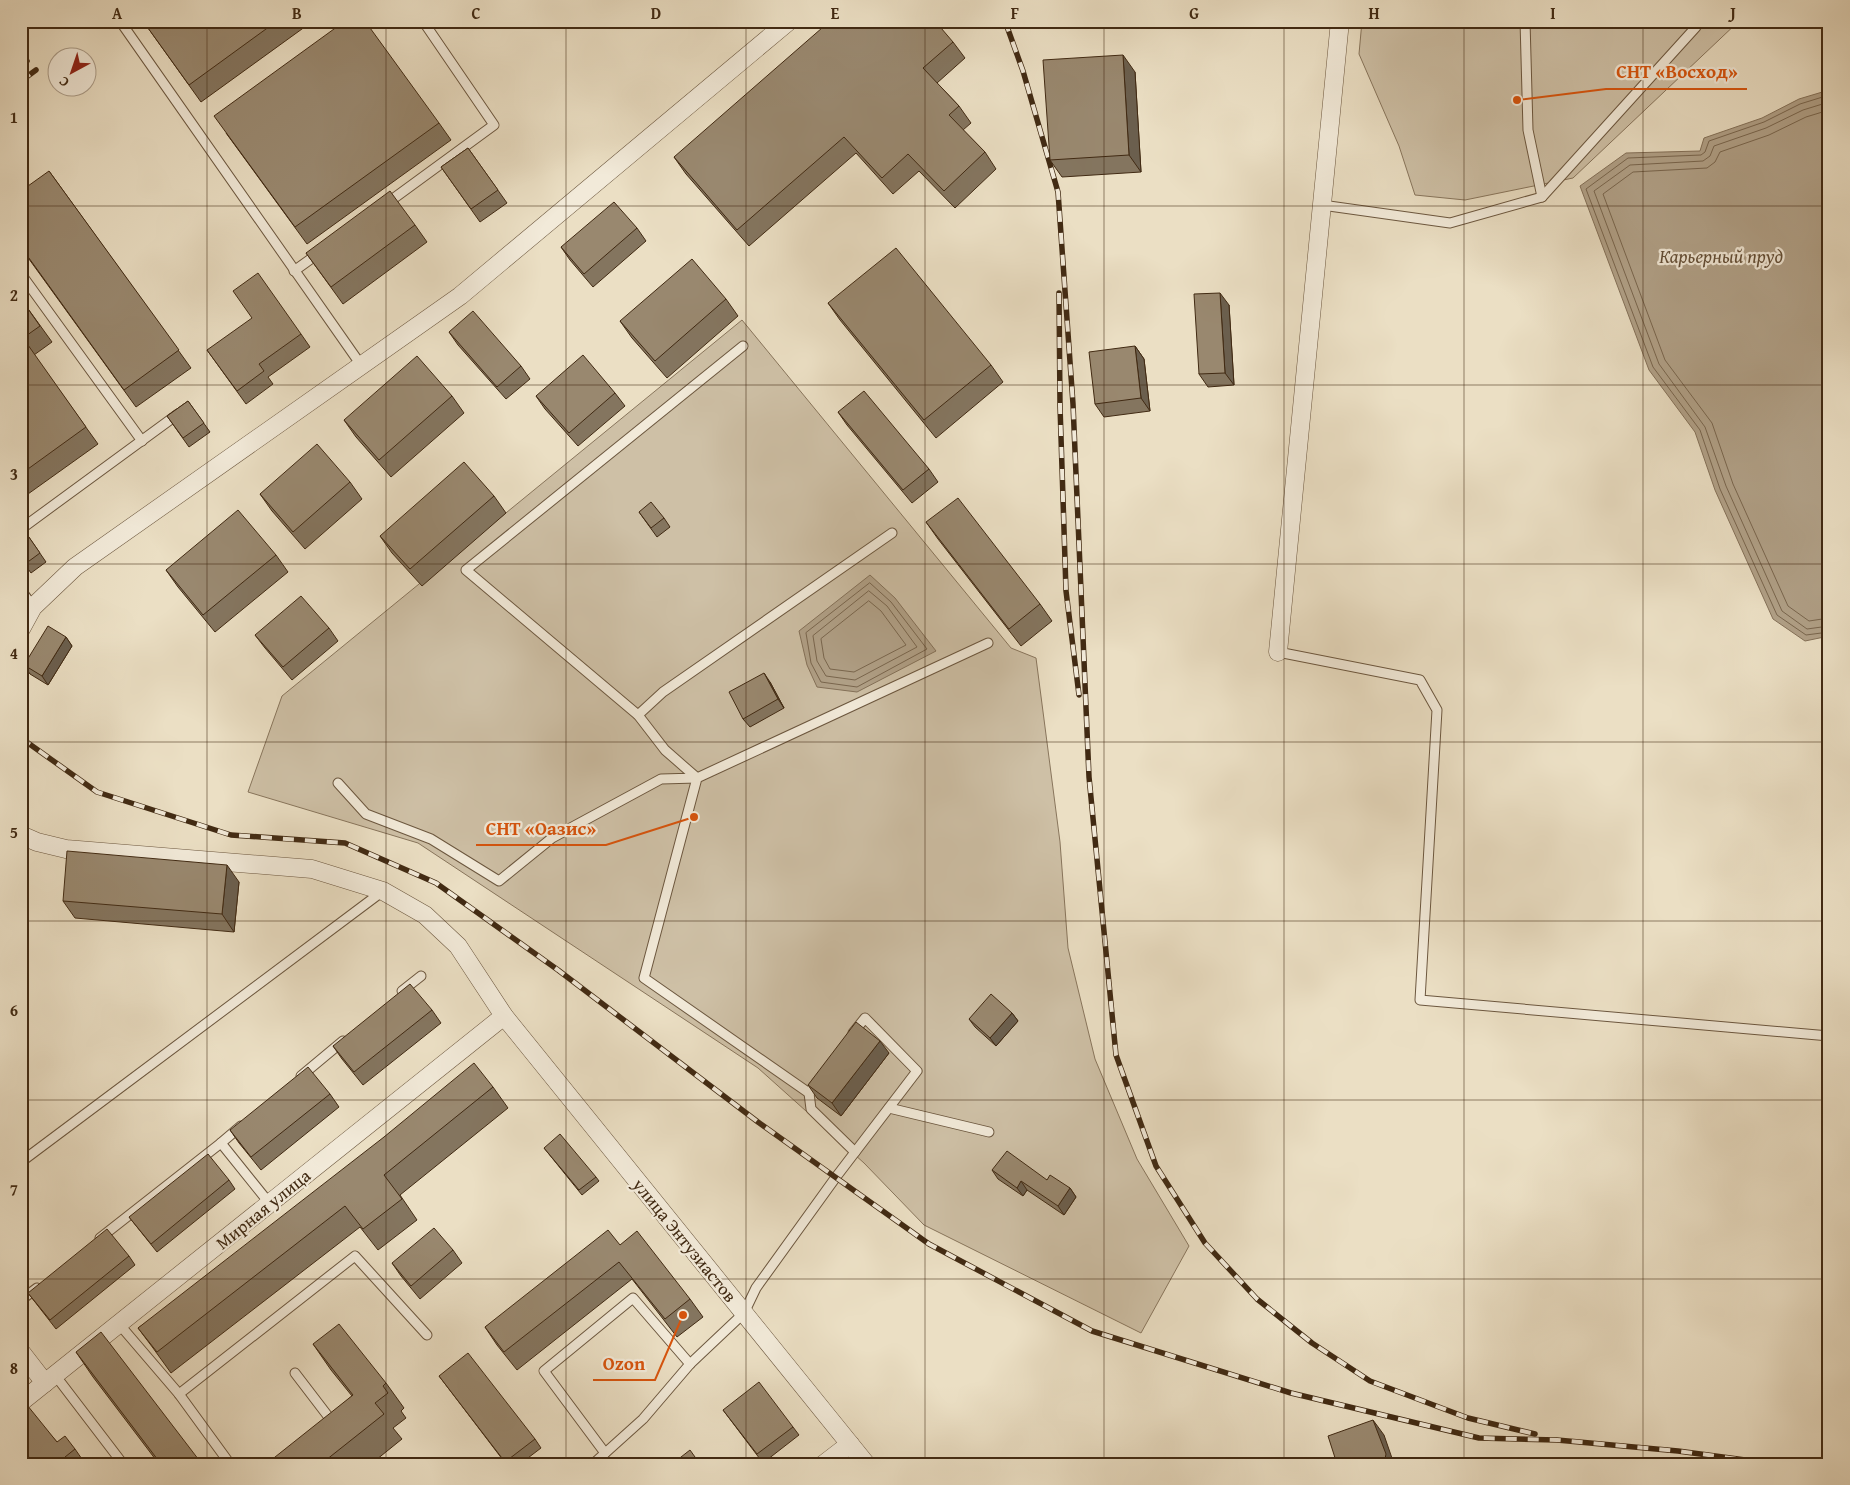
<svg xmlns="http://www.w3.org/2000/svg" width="1850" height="1485" font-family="'Gentium Book Plus',serif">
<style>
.green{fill:#cec0a6;stroke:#88755c}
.water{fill:#b1a188;stroke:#847159}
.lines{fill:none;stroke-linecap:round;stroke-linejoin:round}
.shore{stroke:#79664e;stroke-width:1}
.lane-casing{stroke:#6c573f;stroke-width:11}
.street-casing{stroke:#6c573f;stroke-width:19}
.lane{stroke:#f2ead9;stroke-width:9}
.street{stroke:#f2ead9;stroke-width:18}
.rail-casing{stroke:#412a13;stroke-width:5.5}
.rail{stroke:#f2ead9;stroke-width:4;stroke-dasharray:11;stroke-linecap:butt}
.wall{fill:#84755f;stroke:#412a13}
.shaded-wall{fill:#6b5f4e;stroke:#412a13}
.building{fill:#99886f;stroke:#412a13}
.grid{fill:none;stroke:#412a13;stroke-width:1;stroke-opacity:0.55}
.labels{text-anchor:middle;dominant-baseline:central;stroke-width:4.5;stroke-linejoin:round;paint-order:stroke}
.street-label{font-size:18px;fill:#412a13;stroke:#f2ead9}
.water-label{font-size:19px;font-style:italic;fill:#634e36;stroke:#f2ead9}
.leader{fill:none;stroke:#d7540d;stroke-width:2}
.callout-dot{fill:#d7540d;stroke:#f2ead9;stroke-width:2}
.callout-label{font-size:19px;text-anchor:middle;font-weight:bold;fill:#d7540d;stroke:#f2ead9;stroke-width:4.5;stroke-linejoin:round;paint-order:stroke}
.neatline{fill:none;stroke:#412a13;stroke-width:2}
.grid-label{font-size:16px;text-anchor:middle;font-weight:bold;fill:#412a13}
</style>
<rect width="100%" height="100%" fill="#ebdfc4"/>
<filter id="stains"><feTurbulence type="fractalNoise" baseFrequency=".004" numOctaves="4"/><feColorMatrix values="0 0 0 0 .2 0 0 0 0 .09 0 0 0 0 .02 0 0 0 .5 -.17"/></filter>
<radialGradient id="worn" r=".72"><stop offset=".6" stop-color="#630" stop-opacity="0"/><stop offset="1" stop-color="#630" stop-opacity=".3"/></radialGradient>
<g class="green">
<polygon points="1362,21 1739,21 1573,178 1465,200 1415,195 1399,146 1359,54"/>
<polygon points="742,320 1011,648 1036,658 1060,842 1068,948 1095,1059 1137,1159 1189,1246 1141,1333 924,1225 864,1163 758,1068 418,843 248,792 282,696"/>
</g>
<g class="water">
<polygon points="1829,90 1829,636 1805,641 1773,619 1715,490 1695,432 1649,370 1580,186 1626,153 1700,151 1704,138 1762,118 1799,99"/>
<polygon points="870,575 895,598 936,651 857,692 817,687 807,665 799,631"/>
</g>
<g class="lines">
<g class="shore">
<polyline points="1829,95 1800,104 1764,122 1709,141 1705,152 1701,155 1628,158 1586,189 1653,367 1700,430 1720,489 1777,615 1806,635 1829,632"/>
<polyline points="1829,102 1803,110 1766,128 1714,146 1710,156 1703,161 1630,165 1594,191 1659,364 1705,427 1726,486 1782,611 1807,629 1829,626"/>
<polyline points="1829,110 1806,117 1769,135 1720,152 1715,162 1707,168 1633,172 1603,194 1665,360 1712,423 1733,484 1788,606 1809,621 1829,618"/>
<polygon points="870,583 891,602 927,649 857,687 821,682 811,663 806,633"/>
<polygon points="869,591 887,606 917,647 855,680 826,676 817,661 813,636"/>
<polygon points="869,601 881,611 906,645 854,672 830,669 824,658 821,639"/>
</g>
<defs>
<g id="lane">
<polyline points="120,21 361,365"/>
<polyline points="1525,21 1528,130 1542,197"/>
<polyline points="386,204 494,125 423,21"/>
<polyline points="1322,205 1450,223 1542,197 1696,27 1696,21"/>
<polyline points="294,271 319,253"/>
<polyline points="21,274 142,441"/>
<polyline points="21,529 178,414"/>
<polyline points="21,590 33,607"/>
<polyline points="1278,652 1420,680 1437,710 1420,1000 1829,1036"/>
<polyline points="638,715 663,692 892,533"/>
<polyline points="338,783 366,814 431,839 499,881 552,838 661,779 697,778 665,750 638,715 466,570 743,346"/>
<polyline points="402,991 421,976"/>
<polyline points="301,1076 343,1041"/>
<polyline points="817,1082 809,1093 644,978 697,778 988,643"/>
<polyline points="809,1093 811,1109 855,1152"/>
<polyline points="889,1108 989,1132"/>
<polyline points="221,1143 241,1126"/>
<polyline points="21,1162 383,891"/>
<polyline points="100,1238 221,1143 270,1204"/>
<polyline points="21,1300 37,1288"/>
<polyline points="119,1324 179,1394 230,1464"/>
<polyline points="295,1373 334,1424"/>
<polyline points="55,1375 123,1464"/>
<polyline points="179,1394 355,1256 427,1335"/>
<polyline points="605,1453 544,1371 633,1298 690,1364"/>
<polyline points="593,1464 643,1419 690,1364 744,1313 756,1288 836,1177 917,1071 865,1018 853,1033"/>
</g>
<g id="street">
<polyline points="21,629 33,607 75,567 460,296 789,21"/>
<polyline points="1278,652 1340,21"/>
<polyline points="21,835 37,842 66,849 312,869 383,891 425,915 458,946 504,1016 866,1464"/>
<polyline points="21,1352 45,1383"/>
<polyline points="21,1402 504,1016"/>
<polyline points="824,1464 850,1444"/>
</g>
</defs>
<use href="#lane" class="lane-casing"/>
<use href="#street" class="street-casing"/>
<use href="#lane" class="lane"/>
<use href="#street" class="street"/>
<defs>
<g id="rail">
<polyline points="1005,21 1023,71 1058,192 1073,404 1089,777 1116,1055 1156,1166 1205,1243 1257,1299 1312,1343 1370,1381 1468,1418 1535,1434"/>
<polyline points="21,66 27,61"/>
<polyline points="21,81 36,70"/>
<polyline points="1059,293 1060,406 1066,591 1079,695"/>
<polyline points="21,738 97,792 231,835 345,843 436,883 558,970 758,1122 929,1244 1092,1331 1291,1393 1479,1438 1557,1440 1678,1451 1775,1464"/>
</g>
</defs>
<use href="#rail" class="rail-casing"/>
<use href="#rail" class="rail"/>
</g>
<g class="wall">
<polygon points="143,21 313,21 201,102"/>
<polygon points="953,42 965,58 937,83 959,106 971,123 963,130 985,152 996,169 955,208 919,171 893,194 856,153 749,246 686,174 674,157"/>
<polygon points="1135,72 1141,172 1062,177 1050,160"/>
<polygon points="439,123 451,140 307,244 226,133"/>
<polygon points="468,148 507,203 480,222 441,167"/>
<polygon points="49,171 191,368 136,407 21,248"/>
<polygon points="415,225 427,242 343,304 306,253"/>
<polygon points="637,228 646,241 593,287 570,260 561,247"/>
<polygon points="21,299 52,342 34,355 98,444 21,499"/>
<polygon points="726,299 738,316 667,378 632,338 620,321"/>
<polygon points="828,303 991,365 1003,382 936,438 840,320"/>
<polygon points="1229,305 1234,385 1208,387 1199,374"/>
<polygon points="449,332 521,366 530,379 506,399 458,345"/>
<polygon points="301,334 310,347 268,377 273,384 246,404 207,350"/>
<polygon points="1135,346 1144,359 1150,411 1104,417 1095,404"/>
<polygon points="615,393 625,406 578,446 545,409 536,396"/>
<polygon points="452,396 464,413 391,477 356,437 344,420"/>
<polygon points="188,401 210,432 189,447 167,416"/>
<polygon points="838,412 929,469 938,482 912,503 847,425"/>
<polygon points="350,482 362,499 305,549 272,511 260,494"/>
<polygon points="494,496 506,513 422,586 392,553 380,536"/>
<polygon points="639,512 664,518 670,527 657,537"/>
<polygon points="926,522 1040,604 1052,621 1021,646 938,539"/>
<polygon points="24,530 46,562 31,573 21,559"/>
<polygon points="276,555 288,572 215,632 178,587 166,570"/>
<polygon points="329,628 338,641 292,680 265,648 255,635"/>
<polygon points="66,637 72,646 48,685 30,674 24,665"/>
<polygon points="770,682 784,708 750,727 743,719"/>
<polygon points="239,882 234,932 75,918 63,901"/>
<polygon points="432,1010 441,1023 363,1085 342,1059 333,1046"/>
<polygon points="1012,1013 1018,1021 996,1046 975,1027 969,1019"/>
<polygon points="889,1053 841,1116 817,1098 808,1085"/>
<polygon points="493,1087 508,1108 400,1195 417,1220 378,1250 360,1227 171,1373 153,1348 138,1328"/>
<polygon points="330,1094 339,1107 261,1170 239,1143 230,1130"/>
<polygon points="544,1148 596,1177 599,1181 582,1195"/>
<polygon points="992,1170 1047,1180 1070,1188 1076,1197 1064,1215 1027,1190 1023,1196 998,1179"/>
<polygon points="229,1180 235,1189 157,1252 129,1217"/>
<polygon points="620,1245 690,1299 703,1317 677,1337 632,1279 517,1370 497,1345 485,1327"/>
<polygon points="453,1250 462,1263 420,1299 401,1276 392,1263"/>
<polygon points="129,1256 135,1265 56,1329 28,1293"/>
<polygon points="313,1344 386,1383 404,1408 401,1411 406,1418 393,1428 402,1439 371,1464 272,1464 352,1396 331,1370"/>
<polygon points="76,1352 202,1464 159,1464 93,1377"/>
<polygon points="439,1376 535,1439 541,1448 520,1464 506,1464"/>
<polygon points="21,1402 57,1442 75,1449 84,1462 81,1464 31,1464 32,1462 21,1449"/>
<polygon points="723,1410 793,1427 799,1435 763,1463"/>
</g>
<g class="shaded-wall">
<polygon points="1123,55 1135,72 1141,172 1129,155"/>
<polygon points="1220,293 1229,305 1234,385 1225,373"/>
<polygon points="1135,346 1144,359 1150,411 1141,398"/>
<polygon points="66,637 72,646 48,685 42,676"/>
<polygon points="764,673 770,682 784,708 778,699"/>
<polygon points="227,865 239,882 234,932 222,914"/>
<polygon points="1012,1013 1018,1021 996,1046 990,1038"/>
<polygon points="880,1041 889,1053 841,1116 832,1103"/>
<polygon points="1021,1181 1027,1190 1023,1196 1017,1188"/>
<polygon points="1070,1188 1076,1197 1064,1215 1058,1206"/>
<polygon points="1373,1420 1384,1435 1394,1464 1384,1464"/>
</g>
<g class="building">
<polygon points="143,21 277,21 189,85"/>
<polygon points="345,21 365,21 439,123 295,227 214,116"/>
<polygon points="830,21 935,21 953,42 923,68 959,106 949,115 985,152 944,191 908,154 882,178 844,137 737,230 674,157"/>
<polygon points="1123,55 1129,155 1050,160 1043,60"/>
<polygon points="468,148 498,190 471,209 441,167"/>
<polygon points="49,171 179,350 124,390 21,247 21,191"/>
<polygon points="390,191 415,225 331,287 306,253"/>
<polygon points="614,202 637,228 584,274 561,247"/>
<polygon points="896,248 991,365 924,420 828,303"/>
<polygon points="692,259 726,299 655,361 620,321"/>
<polygon points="258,273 301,334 259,364 264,371 237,391 207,350 252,318 233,291"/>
<polygon points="1220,293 1225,373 1199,374 1194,294"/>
<polygon points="21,299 40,326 23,338 86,427 21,474"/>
<polygon points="473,311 521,366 497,387 449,332"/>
<polygon points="1135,346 1141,398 1095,404 1089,352"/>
<polygon points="583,355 615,393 569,433 536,396"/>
<polygon points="417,356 452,396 379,460 344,420"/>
<polygon points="864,391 929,469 903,490 838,412"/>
<polygon points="188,401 204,423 183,438 167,416"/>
<polygon points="317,444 350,482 293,532 260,494"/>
<polygon points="464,462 494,496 410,569 380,536"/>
<polygon points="958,498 1040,604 1009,629 926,522"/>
<polygon points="651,502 664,518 651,528 639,512"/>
<polygon points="238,510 276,555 203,615 166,570"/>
<polygon points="24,530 40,553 25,564 21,559 21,532"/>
<polygon points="301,596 329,628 283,667 255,635"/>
<polygon points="48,626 66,637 42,676 24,665"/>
<polygon points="764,673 778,699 743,719 729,692"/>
<polygon points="67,851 227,865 222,914 63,901"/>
<polygon points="410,984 432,1010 354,1072 333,1046"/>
<polygon points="991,994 1012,1013 990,1038 969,1019"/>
<polygon points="856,1022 880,1041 832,1103 808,1085"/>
<polygon points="474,1063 493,1087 384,1175 402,1199 363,1229 345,1206 157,1352 138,1328 384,1137"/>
<polygon points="308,1067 330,1094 251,1157 230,1130"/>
<polygon points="560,1134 596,1177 579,1190 544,1148"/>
<polygon points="1007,1151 1047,1180 1050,1175 1070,1188 1058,1206 1021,1181 1017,1188 992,1170"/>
<polygon points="208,1154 229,1180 151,1244 129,1217"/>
<polygon points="434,1228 453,1250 411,1286 392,1263"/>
<polygon points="107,1229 129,1256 50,1320 28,1293"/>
<polygon points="608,1230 620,1245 637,1231 690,1299 665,1319 619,1262 504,1352 485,1327"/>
<polygon points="339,1324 386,1383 383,1386 388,1393 375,1403 384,1414 321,1464 272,1464 270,1461 353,1395 313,1344"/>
<polygon points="101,1332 202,1464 161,1464 76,1352"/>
<polygon points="468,1353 535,1439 505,1462 439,1376"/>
<polygon points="759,1382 793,1427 757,1454 723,1410"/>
<polygon points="23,1400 57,1442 65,1436 75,1449 65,1457 70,1464 31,1464 33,1462 21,1447 21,1402"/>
<polygon points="1373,1420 1386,1454 1384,1464 1337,1464 1328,1436"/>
<polygon points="690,1450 700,1464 672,1464"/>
</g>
<path class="grid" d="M207 21V1464M386 21V1464M566 21V1464M746 21V1464M925 21V1464M1104 21V1464M1284 21V1464M1464 21V1464M1643 21V1464M21 206H1829M21 385H1829M21 564H1829M21 742H1829M21 921H1829M21 1100H1829M21 1279H1829"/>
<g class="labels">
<g class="street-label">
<text transform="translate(263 1209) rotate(-39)">Мирная улица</text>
<text transform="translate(685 1240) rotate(51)">улица Энтузиастов</text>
</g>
<g class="water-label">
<text x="1721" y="256">Карьерный пруд</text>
</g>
</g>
<path class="leader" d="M1517 100L1606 89H1747M694 817L606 845H476M683 1315L655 1380H593"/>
<g class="callout-dot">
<circle cx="1517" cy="100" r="5"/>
<circle cx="694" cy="817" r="5"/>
<circle cx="683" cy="1315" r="5"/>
</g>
<g class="callout-label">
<text x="1677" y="78">СНТ «Восход»</text>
<text x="541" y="835">СНТ «Оазис»</text>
<text x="624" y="1370">Ozon</text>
</g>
<rect width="1850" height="1485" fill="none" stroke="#ebdfc4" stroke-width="55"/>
<g transform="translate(72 72) rotate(220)"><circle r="24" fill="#f2ead9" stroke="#ab9d8a"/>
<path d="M0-4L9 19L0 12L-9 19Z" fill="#8f2418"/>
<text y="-8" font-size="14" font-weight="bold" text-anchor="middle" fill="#412a13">С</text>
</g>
<rect x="28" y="28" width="1794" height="1430" class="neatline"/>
<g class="grid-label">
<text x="117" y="19">A</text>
<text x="297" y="19">B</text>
<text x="476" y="19">C</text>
<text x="656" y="19">D</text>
<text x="835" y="19">E</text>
<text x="1015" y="19">F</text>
<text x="1194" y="19">G</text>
<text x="1374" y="19">H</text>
<text x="1553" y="19">I</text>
<text x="1733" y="19">J</text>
<text x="14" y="123">1</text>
<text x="14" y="301">2</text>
<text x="14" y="480">3</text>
<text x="14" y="659">4</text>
<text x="14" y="838">5</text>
<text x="14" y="1016">6</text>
<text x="14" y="1195">7</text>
<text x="14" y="1374">8</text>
</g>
<rect width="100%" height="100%" filter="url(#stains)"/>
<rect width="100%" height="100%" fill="url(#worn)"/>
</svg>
